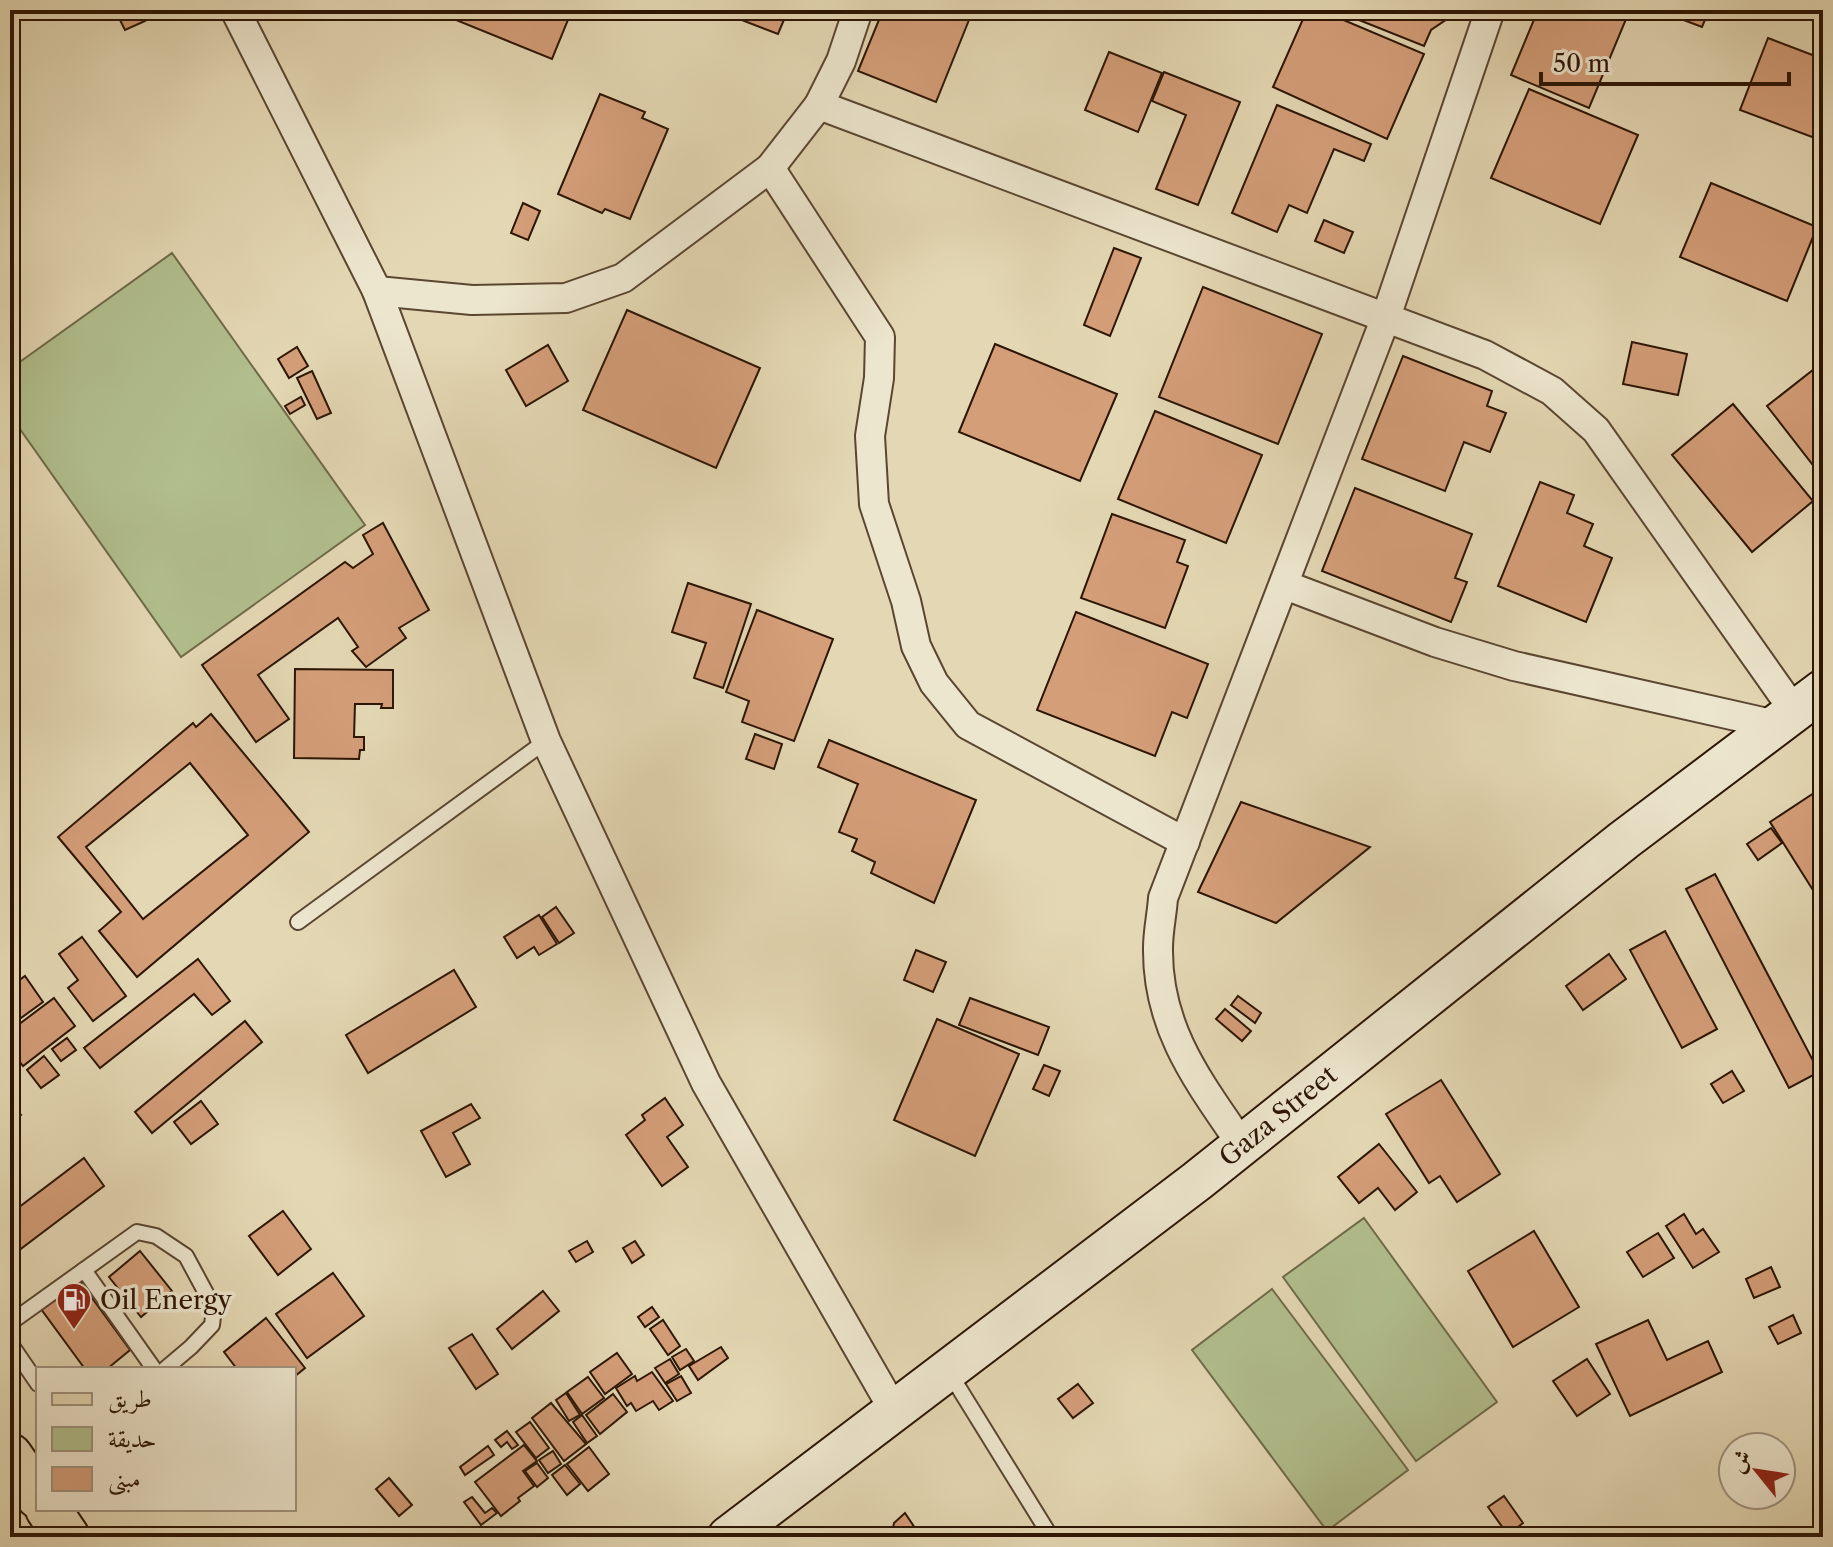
<svg xmlns="http://www.w3.org/2000/svg" width="1833" height="1547" font-family="'Libre Caslon Text',Amiri,serif">
<style>
.green{fill:#b2bf8e;stroke:#6f6a4a;stroke-width:2}
.building{fill:#d49e79;stroke:#2c1505;stroke-width:2;fill-rule:evenodd}
.lines{fill:none;stroke-linecap:round;stroke-linejoin:round}
.service-casing{stroke:#5a4631;stroke-width:18}
.minor-casing{stroke:#5a4631;stroke-width:32}
.secondary-casing{stroke:#2c1505;stroke-width:44}
.primary-casing{stroke:#2c1505;stroke-width:48}
.service{stroke:#ede6ce;stroke-width:14}
.minor{stroke:#ede6ce;stroke-width:28}
.secondary{stroke:#ede6ce;stroke-width:40}
.primary{stroke:#e4d8b4;stroke-width:44}
.labels{text-anchor:middle;dominant-baseline:central;stroke-width:7;stroke-linejoin:round;paint-order:stroke}
.street-label{font-size:26px;fill:#2c1505;stroke:#ede6ce}
.poi-label{font-size:26px;fill:#2c1505;stroke:#ede6ce;text-anchor:start}
</style>
<rect width="100%" height="100%" fill="#e4d8b4"/>
<filter id="stains"><feTurbulence type="fractalNoise" baseFrequency=".0025" numOctaves="4"/><feColorMatrix values="0 0 0 0 .2 0 0 0 0 .09 0 0 0 0 .02 0 0 0 .5 -.17"/></filter>
<radialGradient id="worn" r=".72"><stop offset=".6" stop-color="#630" stop-opacity="0"/><stop offset="1" stop-color="#630" stop-opacity=".3"/></radialGradient>
<g class="green">
<polygon points="172,253 365,525 181,657 10,415 10,369"/>
<polygon points="1364,1218 1497,1402 1416,1461 1283,1277"/>
<polygon points="1272,1289 1408,1470 1327,1531 1192,1350"/>
</g>
<g class="building">
<polygon points="124,10 139,10 145,21 125,30 117,14"/>
<polygon points="460,10 572,10 552,59 456,20"/>
<polygon points="722,10 788,10 778,34 721,12"/>
<polygon points="883,10 973,10 936,102 858,71"/>
<polygon points="1307,10 1320,10 1424,54 1387,139 1273,87"/>
<polygon points="1334,10 1455,10 1456,13 1431,30 1424,46"/>
<polygon points="1538,10 1629,12 1589,108 1511,75"/>
<polygon points="1657,10 1709,10 1702,27"/>
<polygon points="1768,38 1823,59 1823,141 1740,110"/>
<polygon points="1109,52 1162,73 1138,132 1085,110"/>
<polygon points="1164,72 1240,102 1198,205 1156,189 1186,115 1152,101"/>
<polygon points="1529,89 1638,135 1600,224 1491,178"/>
<polygon points="600,94 645,112 642,118 668,129 630,219 605,209 602,213 558,194"/>
<polygon points="1277,105 1371,144 1364,161 1334,149 1307,213 1289,205 1277,232 1232,213"/>
<polygon points="1711,183 1817,227 1787,301 1680,257"/>
<polygon points="523,203 540,211 528,240 511,233"/>
<polygon points="1324,220 1353,232 1344,253 1315,241"/>
<polygon points="1114,248 1141,258 1110,336 1084,325"/>
<polygon points="1203,287 1322,334 1278,444 1159,397"/>
<polygon points="627,310 760,368 716,468 583,410"/>
<polygon points="1632,342 1687,354 1678,395 1623,384"/>
<polygon points="995,344 1117,394 1080,481 959,432"/>
<polygon points="548,345 568,381 526,406 506,370"/>
<polygon points="297,347 308,366 289,378 278,359"/>
<polygon points="1403,356 1492,391 1487,406 1506,413 1490,452 1464,442 1445,491 1362,459"/>
<polygon points="1823,362 1823,478 1767,406"/>
<polygon points="312,371 331,413 317,419 297,378"/>
<polygon points="301,397 305,405 290,414 285,406"/>
<polygon points="1733,404 1813,501 1752,552 1672,455"/>
<polygon points="1155,411 1262,455 1226,543 1118,499"/>
<polygon points="1540,482 1574,495 1567,513 1593,524 1584,546 1612,558 1586,622 1498,586"/>
<polygon points="1355,488 1472,534 1455,578 1467,582 1451,622 1322,571"/>
<polygon points="1112,514 1185,540 1177,562 1188,566 1165,628 1081,598"/>
<polygon points="383,523 429,610 399,628 406,638 366,667 352,651 358,647 338,618 258,675 289,719 256,742 202,665 345,562 353,568 373,554 363,535"/>
<polygon points="688,583 751,604 723,688 694,678 706,643 672,632"/>
<polygon points="757,610 833,639 794,741 742,722 749,701 726,692"/>
<polygon points="1076,612 1208,664 1187,718 1172,712 1155,756 1037,710"/>
<polygon points="295,669 393,670 393,708 381,708 382,704 355,704 354,737 364,737 364,750 360,750 359,759 294,758"/>
<path d="M211 714 309 832 137 977 99 931 121 912 58 837 193 723 196 727ZM190 763 248 835 143 919 86 847Z"/>
<polygon points="755,734 782,744 774,769 746,759"/>
<polygon points="829,740 976,800 934,903 871,873 875,862 852,851 857,839 839,832 858,784 818,767"/>
<polygon points="1823,787 1823,906 1770,822"/>
<polygon points="1241,802 1370,847 1276,923 1198,892"/>
<polygon points="1771,828 1782,843 1758,860 1747,844"/>
<polygon points="1715,874 1819,1072 1789,1088 1686,889"/>
<polygon points="10,875 14,875 20,963 10,982"/>
<polygon points="556,907 574,933 559,943 542,917"/>
<polygon points="539,915 557,944 539,955 534,947 517,958 504,937"/>
<polygon points="1665,931 1717,1029 1682,1048 1630,950"/>
<polygon points="82,937 126,996 93,1021 68,988 78,980 59,954"/>
<polygon points="916,950 946,962 933,992 904,980"/>
<polygon points="1609,954 1626,979 1583,1010 1566,986"/>
<polygon points="198,959 230,1001 212,1015 194,994 100,1068 84,1048"/>
<polygon points="454,970 476,1007 368,1073 346,1035"/>
<polygon points="25,976 43,1002 10,1026 10,987"/>
<polygon points="1238,996 1261,1013 1255,1023 1231,1005"/>
<polygon points="54,998 75,1026 23,1066 10,1049 10,1031"/>
<polygon points="970,998 1049,1027 1038,1055 959,1025"/>
<polygon points="1225,1009 1251,1031 1242,1041 1216,1019"/>
<polygon points="937,1019 1019,1054 975,1156 894,1120"/>
<polygon points="245,1021 262,1042 152,1133 135,1112"/>
<polygon points="67,1038 76,1050 61,1061 52,1049"/>
<polygon points="44,1056 59,1075 41,1088 27,1070"/>
<polygon points="1044,1065 1060,1071 1049,1096 1033,1089"/>
<polygon points="1732,1071 1744,1091 1723,1103 1711,1084"/>
<polygon points="1441,1080 1500,1174 1457,1202 1440,1176 1429,1183 1386,1114"/>
<polygon points="665,1098 683,1125 667,1137 688,1167 662,1186 626,1135 645,1120 642,1115"/>
<polygon points="201,1101 218,1124 191,1144 174,1122"/>
<polygon points="10,1103 21,1115 10,1124"/>
<polygon points="471,1104 480,1118 453,1133 470,1164 446,1177 421,1131"/>
<polygon points="1379,1144 1417,1192 1395,1210 1378,1188 1359,1203 1338,1177"/>
<polygon points="84,1158 104,1186 14,1254 10,1248 10,1214"/>
<polygon points="283,1211 311,1249 278,1275 249,1236"/>
<polygon points="1684,1214 1696,1234 1703,1229 1719,1252 1693,1268 1666,1226"/>
<polygon points="1534,1231 1579,1307 1513,1347 1468,1271"/>
<polygon points="1658,1233 1674,1258 1643,1277 1627,1252"/>
<polygon points="587,1241 593,1252 576,1262 569,1251"/>
<polygon points="635,1241 644,1255 632,1263 623,1248"/>
<polygon points="140,1251 172,1291 141,1317 109,1277"/>
<polygon points="1771,1267 1780,1287 1754,1298 1746,1279"/>
<polygon points="333,1273 364,1316 307,1358 276,1314"/>
<polygon points="81,1283 130,1350 107,1369 85,1369 41,1309"/>
<polygon points="543,1291 559,1311 512,1349 497,1329"/>
<polygon points="652,1307 659,1317 645,1327 638,1317"/>
<polygon points="1793,1315 1801,1333 1778,1344 1769,1327"/>
<polygon points="266,1318 305,1368 294,1377 294,1369 237,1369 224,1352"/>
<polygon points="663,1320 680,1346 668,1355 650,1329"/>
<polygon points="1648,1320 1667,1360 1708,1341 1722,1372 1630,1416 1596,1344"/>
<polygon points="472,1334 498,1374 476,1389 449,1348"/>
<polygon points="721,1347 728,1358 698,1380 689,1366"/>
<polygon points="686,1349 694,1361 680,1370 672,1357"/>
<polygon points="617,1353 632,1374 605,1394 590,1372"/>
<polygon points="670,1359 679,1374 665,1383 655,1368"/>
<polygon points="1587,1359 1610,1394 1577,1416 1553,1381"/>
<polygon points="652,1372 673,1401 659,1410 653,1401 636,1411 631,1403 627,1406 616,1388 635,1376 637,1381"/>
<polygon points="681,1376 691,1393 677,1401 666,1384"/>
<polygon points="588,1377 604,1398 582,1414 567,1392"/>
<polygon points="1078,1384 1093,1403 1073,1418 1058,1399"/>
<polygon points="566,1393 580,1415 569,1421 556,1400"/>
<polygon points="613,1394 627,1412 600,1434 586,1415"/>
<polygon points="551,1403 586,1444 564,1461 532,1418"/>
<polygon points="582,1415 597,1436 587,1443 573,1422"/>
<polygon points="530,1422 549,1448 536,1458 516,1432"/>
<polygon points="507,1431 518,1445 512,1449 507,1442 501,1447 495,1440"/>
<polygon points="524,1445 537,1461 523,1471 534,1486 518,1498 520,1501 501,1516 475,1482"/>
<polygon points="488,1446 494,1455 465,1475 460,1467"/>
<polygon points="589,1447 609,1474 588,1491 567,1464"/>
<polygon points="553,1451 561,1464 548,1473 539,1460"/>
<polygon points="537,1463 548,1478 537,1487 525,1471"/>
<polygon points="565,1465 580,1484 567,1495 552,1475"/>
<polygon points="389,1478 412,1505 399,1516 376,1489"/>
<polygon points="1504,1496 1523,1523 1508,1535 1488,1507"/>
<polygon points="472,1497 485,1513 492,1508 497,1513 481,1525 464,1502"/>
<polygon points="905,1513 921,1537 891,1537 894,1523"/>
</g>
<g class="lines">
<defs>
<g id="service">
<polyline points="298,922 546,741"/>
<polyline points="84,1270 154,1369"/>
<polyline points="10,1323 137,1232 156,1236 186,1256 214,1308 212,1325 191,1347 165,1369"/>
<polyline points="10,1343 38,1384"/>
<polyline points="949,1372 1051,1537"/>
</g>
<g id="minor">
<polyline points="235,10 377,291 546,741 706,1083 895,1412"/>
<polyline points="819,105 1485,355 1552,391 1596,430 1795,712"/>
<polyline points="770,168 880,337 879,378 870,436 874,504 906,601 916,646 934,683 968,725 1185,842"/>
<polyline points="377,291 472,300 566,298 623,278 770,168 819,105 841,61 858,10"/>
<polyline points="1285,585 1435,642 1514,666 1776,725"/>
<path d="M1242 1145C1199 1082 1157 1029 1158 948 1158 931 1162 914 1163 898L1386 317 1490 10"/>
</g>
<polyline id="secondary" points="728,1537 1197,1181 1624,840 1823,690"/>
<g id="primary">
<polyline points="10,1456 38,1496"/>
<polyline points="48,1509 67,1537"/>
</g>
</defs>
<use href="#service" class="service-casing"/>
<use href="#minor" class="minor-casing"/>
<use href="#secondary" class="secondary-casing"/>
<use href="#primary" class="primary-casing"/>
<use href="#service" class="service"/>
<use href="#minor" class="minor"/>
<use href="#secondary" class="secondary"/>
<use href="#primary" class="primary"/>
</g>
<defs>
<symbol id="fuel-pin" viewBox="-11 -11 22 30"><path d="M0 17L-7.5 6A9.5 9.5 0 1 1 7.5 6Z" fill="#8f2418" stroke="#ede6ce"/><path d="M-5.5-6h7V0h2V4h1.3V-2.5L3-4.5l.8-.8L6-3V5H2.5V1h-1V6h-7ZM-4.2-4.7v3.2H.2V-4.7Z" fill="#fff"/></symbol>
</defs>
<g fill-rule="evenodd">
<use href="#fuel-pin" x="54" y="1280" width="40" height="54"/>
</g>
<g class="labels">
<g class="street-label">
<text transform="translate(1278 1116) rotate(-39)">Gaza Street</text>
</g>
<g class="poi-label">
<text x="100" y="1300">Oil Energy</text>
</g>
</g>
<rect width="1833" height="1547" fill="none" stroke="#e4d8b4" stroke-width="40"/>
<rect x="12" y="12" width="1809" height="1523" fill="none" stroke="#2c1505" stroke-width="4"/>
<rect x="20" y="20" width="1793" height="1507" fill="none" stroke="#2c1505" stroke-width="2"/>
<rect x="36" y="1367" width="260" height="144" fill="#ede6ce" stroke="#a0927e" stroke-width="2"/>
<rect x="52" y="1393" width="40" height="12" fill="#e4d8b4" stroke="#a0927e" stroke-width="2"/>
<text x="108" y="1407" font-size="24" fill="#2c1505">طريق</text>
<rect x="52" y="1427" width="40" height="24" fill="#b2bf8e" stroke="#a0927e" stroke-width="2"/>
<text x="108" y="1447" font-size="24" fill="#2c1505">حديقة</text>
<rect x="52" y="1467" width="40" height="24" fill="#d49e79" stroke="#a0927e" stroke-width="2"/>
<text x="108" y="1487" font-size="24" fill="#2c1505">مبنى</text>
<g transform="translate(1757 1471) rotate(300)"><circle r="38" fill="#ede6ce" stroke="#a0927e" stroke-width="2"/>
<path d="M0-6L14 30L0 20L-14 30Z" fill="#8f2418"/>
<text y="-12" font-size="22" font-weight="bold" text-anchor="middle" fill="#2c1505">ش</text>
</g>
<path d="M1541 72v12h248v-12" fill="none" stroke="#2c1505" stroke-width="4"/>
<text x="1553" y="72" font-size="24" fill="#2c1505" stroke="#ede6ce" stroke-width="6" paint-order="stroke">50 m</text>
<rect width="100%" height="100%" filter="url(#stains)"/>
<rect width="100%" height="100%" fill="url(#worn)"/>
</svg>
